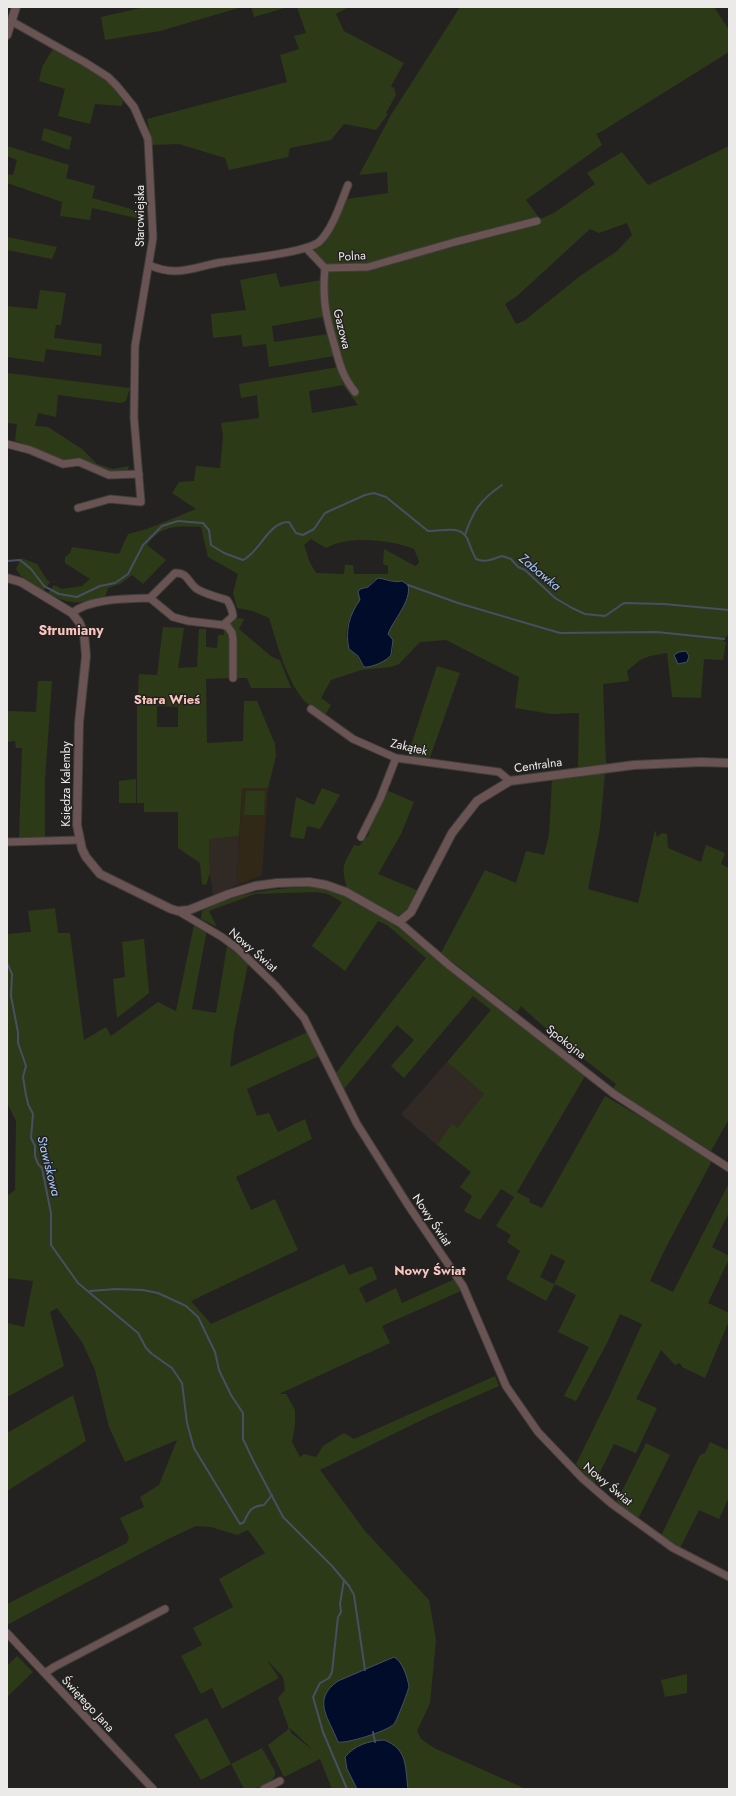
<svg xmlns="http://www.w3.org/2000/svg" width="736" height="1796" font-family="Jost,sans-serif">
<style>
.built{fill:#312923}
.education{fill:#322818}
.green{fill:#2d3a18;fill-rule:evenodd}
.water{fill:#000c29;stroke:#474f63}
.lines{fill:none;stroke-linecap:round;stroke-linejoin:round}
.stream{stroke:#474f63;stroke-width:2}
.minor-casing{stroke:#403e3c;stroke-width:9}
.tertiary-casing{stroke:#403e3c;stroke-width:10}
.minor{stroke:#695353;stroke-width:7}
.tertiary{stroke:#695353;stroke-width:8}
.labels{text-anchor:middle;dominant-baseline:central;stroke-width:3;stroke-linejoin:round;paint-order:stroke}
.street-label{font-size:12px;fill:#eceae9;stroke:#242220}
.water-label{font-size:13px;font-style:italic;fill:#a4c8f6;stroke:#242220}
.neighbourhood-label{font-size:13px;font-weight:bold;fill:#f9c5be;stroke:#242220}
.quarter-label{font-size:14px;font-weight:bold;fill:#f9c5be;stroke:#242220}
</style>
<rect width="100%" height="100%" fill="#242220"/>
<g class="built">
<polygon points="239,836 237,885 213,895 210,873 209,838"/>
<polygon points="447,1062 484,1094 457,1128 452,1125 437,1145 401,1114"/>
</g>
<polygon class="education" points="242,787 268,788 262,875 237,885"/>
<g class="green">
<polygon points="145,7 242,7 160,31 105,40 101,17"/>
<polygon points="251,7 288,7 254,17"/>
<polygon points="297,7 349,7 336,14 344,31 404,63 391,86 394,88 396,95 386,113 388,114 376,130 344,124 331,140 290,148 288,157 229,170 225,158 179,144 152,145 147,119 287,82 280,55 299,49 294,36 306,33"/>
<path d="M460 7H714L729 30V52L599 133H596L602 145 526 200 540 219 554 213 595 184 587 173 622 152 648 185 729 146V633L723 641 726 642 723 660 704 659 701 698 672 697 667 653 650 656 640 660 627 671 629 681 603 684 606 764 578 767 579 713 552 714 515 708 519 677 446 640 420 642 399 664 391 667 361 670 331 680 321 698 331 705 324 717C315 710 305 703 299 694 284 672 277 643 269 618L253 611 237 608 233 593 238 574 208 557 201 527C177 526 162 524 147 545L166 560 143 584 132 575 120 584 108 588 105 598C81 603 70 606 48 593L54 585 62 589 82 586 90 579 65 563V557L70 553 72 547 119 554 128 534 147 529 196 509 172 493 179 482 194 481 196 466 220 468 223 436 221 423 259 418 257 395 241 398 239 384 338 367 343 384 352 386C341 356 330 325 326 293 325 285 327 277 328 269L312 253V249L337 220 347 199 388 193 387 172 359 175 391 115ZM627 223 632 235 617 251 580 276 524 321 516 324 505 304 516 297 590 229 599 233ZM343 385 358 405 312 413 309 391ZM311 539 326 548C349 535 390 540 414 549L419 561 418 564 415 566 384 549 383 564 388 566V574H354L353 565H345L344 574 316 573 310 563 304 545ZM386 579 393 582 402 581 398 617 391 627 388 634C402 658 384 662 363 667 359 658 353 651 348 642 342 630 353 610 360 600V596L364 587H368L374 580Z"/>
<polygon points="53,49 94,72 112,85 123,101 122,106 95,104 90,124 58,116 65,89 39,81 42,67"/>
<polygon points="44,128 72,137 69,150 41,140"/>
<polygon points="7,146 69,165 66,178 95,186 92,198 128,208 146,217 145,220 92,208 90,220 60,216 62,202 7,183 7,174 13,175 17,160 7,156"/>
<polygon points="7,237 57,247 52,259 7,250"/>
<polygon points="276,273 280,287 322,280 321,296 323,317 272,326 274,342 328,334 334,356 269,367 266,344 243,347 241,335 213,338 211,314 246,310 240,280"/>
<polygon points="40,290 66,293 61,325 56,325 54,338 102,344 101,356 46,349 44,362 7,357 7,306 37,309"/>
<path d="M7 373 130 388 126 401 121 403 58 395 56 417 38 413 35 426 48 427 82 449 97 464 113 469 129 466 127 472C87 475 51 453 15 441L17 424 7 423Z"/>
<polygon points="21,558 37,564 47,580 50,582 43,591 21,576 16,569"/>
<polygon points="239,618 244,619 239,629 272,657 280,660 291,688 251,688 247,678 235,678 236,638 234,630 229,626 233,620"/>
<path d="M163 627 184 628 178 668 197 667 199 629H206V647L217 648 218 635H224V628L231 636 230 678 206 679 207 743 243 741 244 701H257L275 744 276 756 268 788H242L239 836 209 839 210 873 206 885 202 884 200 863 178 848V812H144V803H137V709L139 674 157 675ZM157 706 178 707V727H157Z"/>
<polygon points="437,666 460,673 429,760 407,757"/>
<polygon points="38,681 52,681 45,780 45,838 19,838 22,748 16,748 15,741 7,742 7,711 36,712"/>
<polygon points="605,773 600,828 588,889 638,903 655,830 657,837 662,833 667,834 668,848 701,862 706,845 725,853 721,864 729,868 729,1119 711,1151 613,1089 616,1084 552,1034 521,1006 517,1012 441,953 485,870 516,883 526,851 544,855 549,835 552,780"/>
<polygon points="136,779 136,803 119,803 119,781"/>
<polygon points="322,788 340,795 320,829 307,826 304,839 290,837 296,797 314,805"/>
<path d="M386 790 414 802 401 834 378 874 419 891C413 902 407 911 396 917L347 889C341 864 343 866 354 845L359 846 369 834 370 825Z"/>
<polygon points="246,791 265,791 264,815 244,815"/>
<path d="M313 887 323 888 334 891 394 924 464 982 585 1076 517 1192 530 1199 529 1202 542 1208 605 1096 684 1142 712 1161 664 1251 650 1281 673 1292 729 1183V1212L712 1247 729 1256V1259L708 1303 729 1313V1321L705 1378 682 1367 680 1363 675 1365 661 1350 636 1399 657 1408 636 1453 614 1444 594 1484 576 1464 611 1393 642 1324 620 1314 607 1343 576 1401 564 1396 589 1347 558 1332 576 1295 555 1284 546 1301 506 1279 520 1251 507 1242 511 1235 496 1226 514 1197 501 1189 480 1220 464 1211 472 1196 460 1187 471 1172 437 1145 452 1124 457 1128 484 1094 447 1062 491 1010 473 996 404 1078 391 1066 414 1040 397 1025 344 1089 336 1073 426 958 387 925 378 921 345 971 312 946 342 902 328 894 316 892 255 894 209 911 217 927 201 919 202 911C237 892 274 888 313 887ZM551 1254 565 1261 554 1284 540 1277Z"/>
<path d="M55 908 58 933H70L84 1040 106 1027 111 1036 158 1002 176 1011 194 925 206 931V935L192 1009 216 1013 227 946 248 964 234 1033 230 1067 308 1032 321 1055 247 1089 257 1116 269 1113 278 1132 305 1119 312 1139 236 1177 251 1210 275 1199 298 1250 191 1301 211 1324 344 1264 349 1275 372 1266 377 1279 359 1288 366 1303 396 1288 402 1303 455 1279 461 1291 382 1326 390 1343 279 1394H286L295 1410V1425L292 1442 300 1457 304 1454 316 1457 323 1446 344 1433 354 1439 495 1376 499 1386 428 1417 320 1470 365 1531 429 1600 436 1640 430 1703 417 1731 421 1739 434 1748 526 1789H332L320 1759 284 1777 268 1745 289 1729 278 1698 285 1690 283 1677 267 1660 279 1678 222 1709 212 1688 201 1694 181 1656 202 1645 193 1628 233 1607 219 1579 265 1553 248 1530 237 1535 211 1527 196 1526 166 1540 7 1625V1604L127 1543 129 1537 120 1518 144 1507 140 1497 159 1485 177 1440 125 1462 109 1427 95 1370 82 1342 57 1308 50 1312 64 1366 7 1397V1323L24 1327 33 1281 7 1278V1196L15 1190 16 1121 8 1105 7 1090V934L31 932 28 911ZM290 1728 314 1751 291 1733Z"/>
<polygon points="144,939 149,993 117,1018 113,979 125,977 122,942"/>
<polygon points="73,1395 86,1441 7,1491 7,1433"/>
<polygon points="710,1442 727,1450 729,1445 729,1497 719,1519 699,1510 680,1548 663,1537 662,1534 700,1455 705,1453"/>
<polygon points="646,1443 670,1455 639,1517 636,1518 621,1508 617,1501"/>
<polygon points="17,1656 33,1672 7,1697 7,1666"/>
<polygon points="687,1674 687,1693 665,1697 661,1680"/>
<path d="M207 1718 231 1764 262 1748 275 1771V1776C267 1787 256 1789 244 1789L231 1764 201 1780 174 1735Z"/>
</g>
<g class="water">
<path d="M378 578C386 579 393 583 402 581L408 585C412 601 393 620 388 634L393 640 391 655C387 661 371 668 364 667L358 656 349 649C345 631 349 615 360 600L358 592 360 589 368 587Z"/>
<polygon points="686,651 689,656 687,662 678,664 674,655 679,652"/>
<path d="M394 1657C403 1662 407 1677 409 1686 408 1692 397 1720 394 1724 388 1731 346 1744 338 1742 329 1718 311 1700 338 1681Z"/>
<path d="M384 1740C408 1749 405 1767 408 1789H357L347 1769 345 1757C355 1745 368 1741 384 1740Z"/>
</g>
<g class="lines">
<g class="stream">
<path d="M465 535C473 511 480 500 502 485"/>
<path d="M7 561 20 560 31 569 44 586 59 594 77 597 100 586 115 583 128 574 143 545 162 526 178 521 203 523 209 530 211 545 224 553 243 560C260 552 269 521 289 522L296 533 303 535 314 529 325 513 365 495 374 493 386 497 428 531C441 532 459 524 467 538 470 545 472 552 476 559 485 563 493 559 502 556L511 559 518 567 525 570 555 598 572 608 585 614 605 616 624 603 664 604 729 610"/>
<polyline points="408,585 458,603 560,633 657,632 724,639"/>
<path d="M7 963 12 974 11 996 18 1032V1043L26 1066 23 1077 26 1095 28 1104 33 1114 31 1138 35 1146V1156L38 1164 42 1168 51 1213V1245L78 1283 138 1333 146 1348 152 1354 172 1368 182 1383 187 1423 194 1448 240 1524 244 1522C249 1511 251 1506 264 1505L272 1495"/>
<polyline points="90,1291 116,1289 143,1290 158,1293 186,1306 198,1317 215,1352 219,1370 231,1395 243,1413 243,1439 254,1462 283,1517 332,1566 349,1586 354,1595 365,1670"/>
<polyline points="344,1580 340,1604 341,1612 338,1617 332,1672 329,1678 320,1683 313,1697 323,1732 347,1789"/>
<polyline points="373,1732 375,1742"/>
</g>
<defs>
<g id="minor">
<polyline points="11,21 86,63 108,77 117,86 134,107 148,139 153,238 135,346 134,418 141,502 110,499 78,508"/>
<polyline points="306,248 325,268 368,267 455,242 537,221"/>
<path d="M149 265C158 269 165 271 175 271 192 271 207 264 223 262 243 259 305 253 319 242 333 229 341 202 348 185"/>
<path d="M325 268C322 300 326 317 335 347 340 366 343 377 355 392"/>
<polyline points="7,444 30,450 63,464 79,462 109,475 139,474"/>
<path d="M150 598 175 573C188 572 188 583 197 589 205 594 217 597 227 600 231 606 232 609 233 616L223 625"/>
<path d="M72 613C91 598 127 599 150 598L173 617 188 621 223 625 228 627 232 633 233 639V678"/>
<polyline points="311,709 353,739 396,758 499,772 510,781"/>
<polyline points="361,837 380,799 396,758"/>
<polyline points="7,842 79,840"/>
<polyline points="178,911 222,937 238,949 276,986 304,1018 357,1124 408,1205 463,1286 506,1386 538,1432 582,1478 612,1504 673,1548 729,1577"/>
<polyline points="399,922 450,966 614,1094 729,1168"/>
<polyline points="7,1633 153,1789"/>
<polyline points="45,1673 54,1667 165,1609"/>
<polyline points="264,1789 280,1781"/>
</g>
<g id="tertiary">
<polyline points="7,35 16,7"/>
<polyline points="7,578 21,582 72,613 79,622 84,633 86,656 79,723 77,825 82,849 86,857 100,874 171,909 178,911 189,910 229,894 255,886 277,883 309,882 326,885 346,892 399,922 411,912 452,833 477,801 510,781 634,765 701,762 729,763"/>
</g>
</defs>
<use href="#minor" class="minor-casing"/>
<use href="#tertiary" class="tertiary-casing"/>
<use href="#minor" class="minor"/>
<use href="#tertiary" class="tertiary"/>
</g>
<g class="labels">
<g class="street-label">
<text transform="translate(140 216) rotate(-90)">Starowiejska</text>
<text transform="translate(352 256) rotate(-3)">Polna</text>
<text transform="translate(342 329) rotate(76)">Gazowa</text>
<text transform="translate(409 747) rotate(13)">Zakątek</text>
<text transform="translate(538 765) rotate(-8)">Centralna</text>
<text transform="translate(66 784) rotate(-90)">Księdza Kalemby</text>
<text transform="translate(253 950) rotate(41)">Nowy Świat</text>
<text transform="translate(566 1042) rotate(38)">Spokojna</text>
<text transform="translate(432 1220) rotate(56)">Nowy Świat</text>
<text transform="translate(608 1484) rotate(40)">Nowy Świat</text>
<text transform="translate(88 1704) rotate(47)">Świętego Jana</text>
</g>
<g class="water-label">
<text transform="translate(540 572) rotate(40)">Zabawka</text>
<text transform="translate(49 1166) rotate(76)">Stawiskowa</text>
</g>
<g class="neighbourhood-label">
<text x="167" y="699">Stara Wieś</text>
<text x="430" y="1270">Nowy Świat</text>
</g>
<g class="quarter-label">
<text x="71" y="630">Strumiany</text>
</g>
</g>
<rect width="736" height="1796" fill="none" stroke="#eceae9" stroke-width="16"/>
</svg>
